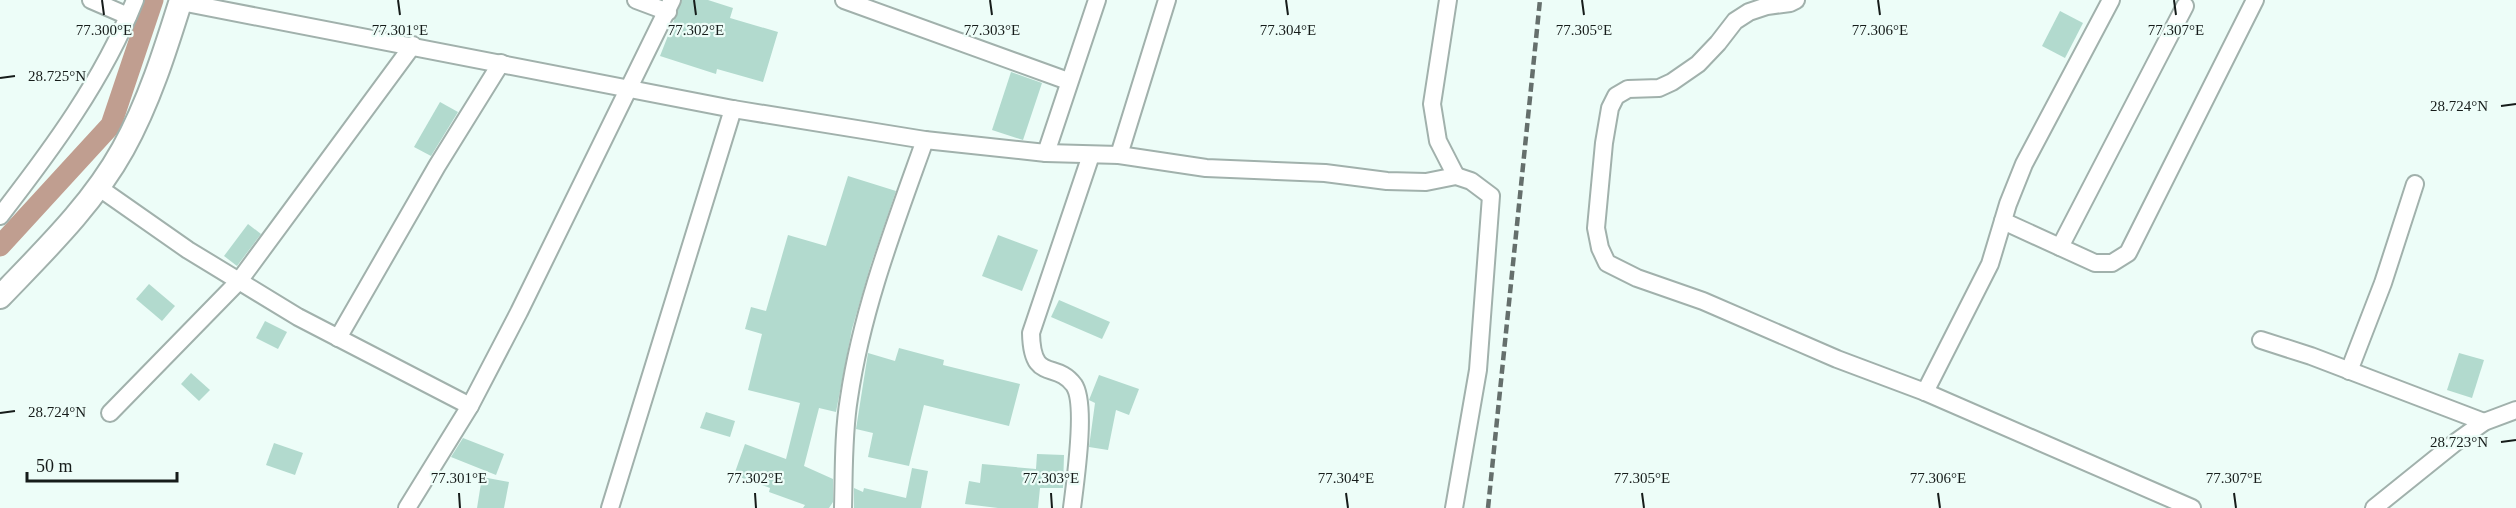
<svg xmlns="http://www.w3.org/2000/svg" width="2516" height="508" font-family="'Times New Roman',serif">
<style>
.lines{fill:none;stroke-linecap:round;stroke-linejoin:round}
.canal{stroke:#c09e90;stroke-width:21}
.building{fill:#b2dace}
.street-casing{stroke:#a1b1ac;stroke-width:20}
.secondary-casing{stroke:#a1b1ac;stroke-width:26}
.street{stroke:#fff;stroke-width:16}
.secondary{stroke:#fff;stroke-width:22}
.rail{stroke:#656f6c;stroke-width:4.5;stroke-dasharray:9 4.5;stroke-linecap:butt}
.ticks{fill:none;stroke:#161c1a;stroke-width:2}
.ticks-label{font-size:15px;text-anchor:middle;fill:#161c1a;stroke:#edfdf8;stroke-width:4.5;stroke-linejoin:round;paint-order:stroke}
</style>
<rect width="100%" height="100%" fill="#edfdf8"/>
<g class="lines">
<polyline class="canal" points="0,246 111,125 153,0"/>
</g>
<g class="building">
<polygon points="682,0 708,0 733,8 730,18 778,32 763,82 717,69 716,74 660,56"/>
<polygon points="2060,11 2083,23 2065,58 2042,46"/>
<polygon points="1011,72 1042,83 1023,140 992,130"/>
<polygon points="440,102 458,112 431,156 414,147"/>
<polygon points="848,176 896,191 871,264 852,329 836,412 819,408 804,466 833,479 833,502 829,508 803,508 805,505 769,492 770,488 734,475 745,444 786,459 800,403 748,390 762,334 745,329 751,307 766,311 788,235 826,246"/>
<polygon points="248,224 261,234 237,266 224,256"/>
<polygon points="998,235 1038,250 1022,291 982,276"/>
<polygon points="149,284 175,306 162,321 136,299"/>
<polygon points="1059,300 1110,322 1102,339 1051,317"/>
<polygon points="265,321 287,332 278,349 256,338"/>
<polygon points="899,348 944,360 943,365 1020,384 1009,426 924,405 909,466 868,457 873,433 856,429 868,353 895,361"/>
<polygon points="2459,353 2484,360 2472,398 2447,390"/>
<polygon points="191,373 210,390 199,401 181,384"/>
<polygon points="1099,375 1139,389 1129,415 1116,410 1108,450 1089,447 1095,403 1089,400"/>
<polygon points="706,412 735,421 730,437 700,428"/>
<polygon points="463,438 504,454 496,475 451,457"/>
<polygon points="274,443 303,453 295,475 266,465"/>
<polygon points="1037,454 1064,455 1063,488 1040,488 1038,508 998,508 965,504 969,481 980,483 982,464 1036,469"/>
<polygon points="912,468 928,471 921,508 854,508 854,488 863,492 864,488 906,498"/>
<polygon points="482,477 509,482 504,508 477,508"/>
</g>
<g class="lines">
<defs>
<g id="street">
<polyline points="91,0 128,16"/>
<polyline points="636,0 668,12"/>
<polyline points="844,0 1068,81"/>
<polyline points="1448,0 1432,104 1438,141 1456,176"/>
<polyline points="1796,0 1790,3 1767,6 1749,12 1735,21 1718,43 1698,64 1672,82 1659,88 1628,89 1616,96 1610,108 1604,143 1596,228 1600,248 1607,263 1637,278 1703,301 1837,359 1925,392 2192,508"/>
<polyline points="181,2 733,109 925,140 1046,153 1119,155 1206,168 1325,173 1387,181 1426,182 1456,176 1471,181 1491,196 1478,370 1454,508"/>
<polyline points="1046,153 1097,0"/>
<polyline points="1119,155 1167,0"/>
<polyline points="98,187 188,250 298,317 470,406"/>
<path d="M0 216C52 149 103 80 135 0"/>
<polyline points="2003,221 2095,263 2112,263 2128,253 2255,0"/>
<polyline points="2060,247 2185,6"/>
<polyline points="338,338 437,166 501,63"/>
<polyline points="2261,340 2311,356 2484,422"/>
<polyline points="2349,371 2383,283 2415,184"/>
<polyline points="1925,392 1990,264 2008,204 2024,164 2111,0"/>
<polyline points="110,413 239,281 413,45"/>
<polyline points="407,508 470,406 519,312 672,0"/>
<polyline points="610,508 733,109"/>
<path d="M843 508C844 472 843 434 849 398 862 309 895 224 925 140"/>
<path d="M1072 508C1075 483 1087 404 1074 385 1056 360 1032 384 1031 333L1091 155"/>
<polyline points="2374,508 2456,442 2484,422 2516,410"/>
</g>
<path id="secondary" d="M0 297C44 251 92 205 123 149 149 102 165 51 181 0"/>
</defs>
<use href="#street" class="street-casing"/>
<use href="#secondary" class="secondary-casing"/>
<use href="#street" class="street"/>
<use href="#secondary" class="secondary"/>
<polyline class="rail" points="1488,508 1540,0"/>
</g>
<path class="ticks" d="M102 0 104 15M398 0 400 15M694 0 696 15M990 0 992 15M1286 0 1288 15M1582 0 1584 15M1878 0 1880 15M2174 0 2176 15M0 78 15 76M2501 106 2516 104M0 413 15 411M2501 442 2516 440M459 493 460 508M755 493 756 508M1051 493 1052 508M1346 493 1348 508M1642 493 1644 508M1938 493 1940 508M2234 493 2236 508"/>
<g class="ticks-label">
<text x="104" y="35">77.300°E</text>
<text x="400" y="35">77.301°E</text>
<text x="696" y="35">77.302°E</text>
<text x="992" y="35">77.303°E</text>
<text x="1288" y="35">77.304°E</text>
<text x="1584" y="35">77.305°E</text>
<text x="1880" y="35">77.306°E</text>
<text x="2176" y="35">77.307°E</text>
<text x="57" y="81">28.725°N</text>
<text x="2459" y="111">28.724°N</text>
<text x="57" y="417">28.724°N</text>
<text x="2459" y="447">28.723°N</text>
<text x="459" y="483">77.301°E</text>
<text x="755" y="483">77.302°E</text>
<text x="1051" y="483">77.303°E</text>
<text x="1346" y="483">77.304°E</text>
<text x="1642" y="483">77.305°E</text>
<text x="1938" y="483">77.306°E</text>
<text x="2234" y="483">77.307°E</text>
</g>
<path d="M27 472v9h150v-9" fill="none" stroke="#161c1a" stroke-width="3"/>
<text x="36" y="472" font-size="18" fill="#161c1a" stroke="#edfdf8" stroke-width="4.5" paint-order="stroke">50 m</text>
</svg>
